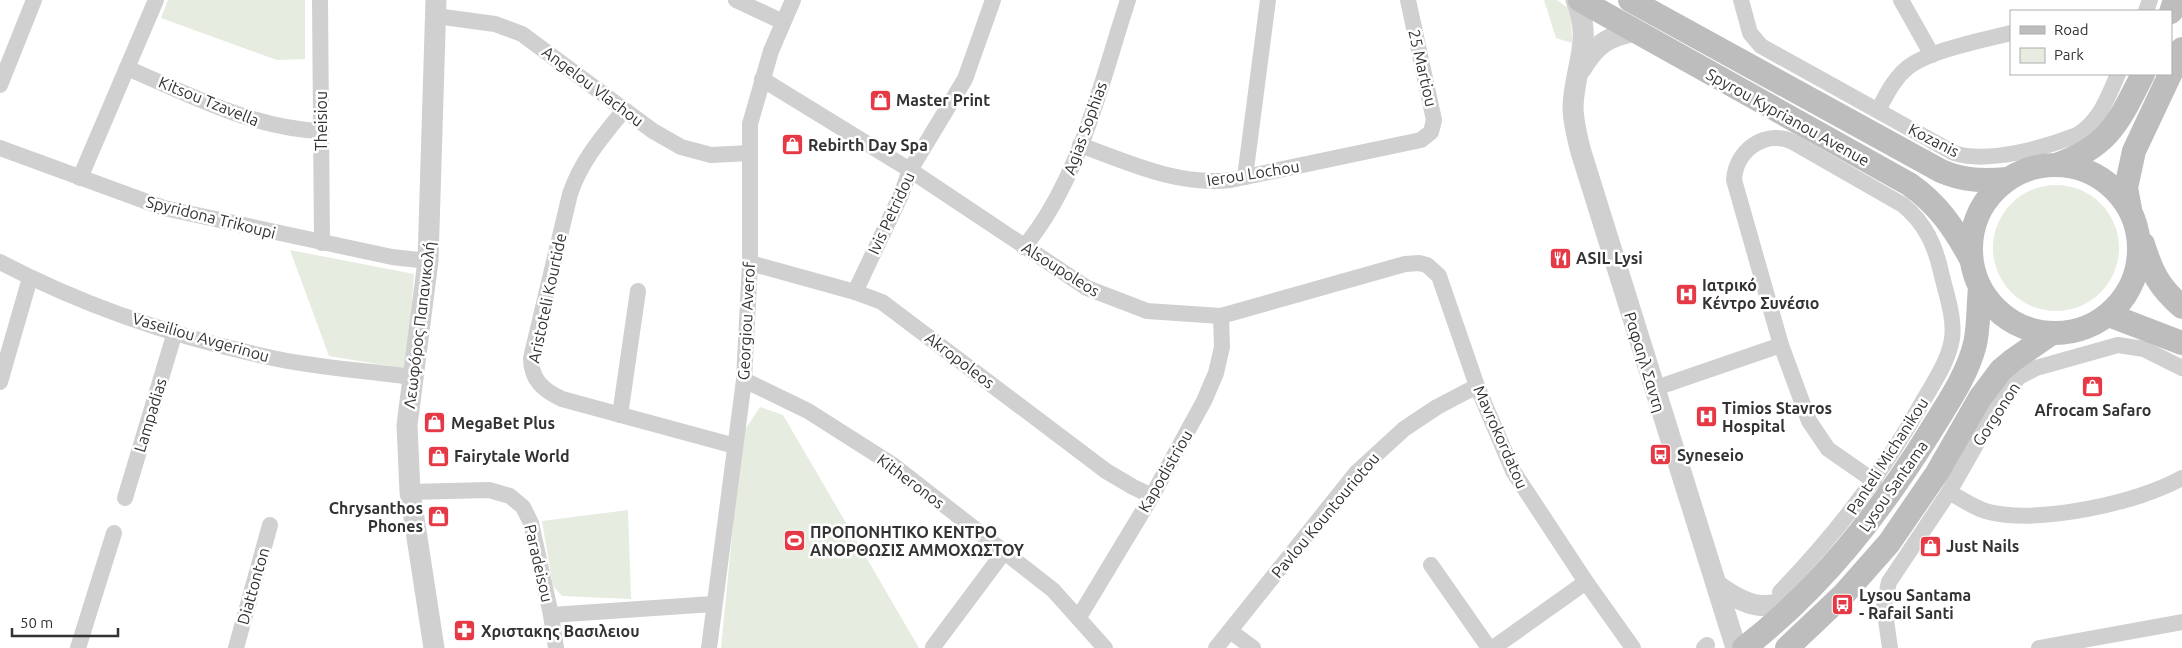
<svg xmlns="http://www.w3.org/2000/svg" width="2182" height="648" font-family="Ubuntu,sans-serif">
<style>
.green{fill:#e6ecdf}
.lines{fill:none;stroke-linecap:round;stroke-linejoin:round}
.minor{stroke:#d0d0d0;stroke-width:16}
.tertiary{stroke:#d0d0d0;stroke-width:21}
.secondary{stroke:#bdbdbd;stroke-width:24}
.labels{text-anchor:middle;dominant-baseline:central;stroke-width:5;stroke-linejoin:round;paint-order:stroke}
.street-label{font-size:16px;fill:#333;stroke:#fff}
.poi-label{font-size:16px;font-weight:bold;fill:#333;stroke:#fff;text-anchor:start}
</style>
<rect width="100%" height="100%" fill="#fff"/>
<g class="green">
<polygon points="168,0 305,0 305,59 277,60 161,18"/>
<polygon points="1544,0 1557,0 1571,10 1572,43 1556,38"/>
<circle cx="2056" cy="248" r="63"/>
<polygon points="290,250 414,274 407,369 329,356"/>
<polygon points="760,407 783,415 919,648 721,648 742,434"/>
<polygon points="628,510 631,599 562,596 553,586 542,521"/>
</g>
<g class="lines">
<g class="minor">
<polyline points="320,0 322,243"/>
<polyline points="736,0 783,22"/>
<path d="M1741 0 1750 33 1761 46 1954 153C1987 164 2044 148 2077 135 2100 121 2108 97 2118 74"/>
<polyline points="1901,0 1932,55"/>
<polyline points="2146,11 2150,0"/>
<polyline points="436,16 495,24 522,34 653,131 681,147 711,155 750,153"/>
<path d="M127 68C190 95 252 128 321 131"/>
<polyline points="762,79 910,170 1087,288 1147,311 1221,316 1405,264 1419,263 1427,265 1439,276 1477,386 1513,471 1586,582 1633,648"/>
<polyline points="0,85 34,0"/>
<path d="M624 110C602 137 581 161 570 194L531 358C531 380 543 390 562 399L735 446"/>
<path d="M1878 110C1886 96 1893 80 1906 69 1926 51 1983 40 2011 33"/>
<path d="M1080 145C1130 163 1177 186 1231 180L1421 140 1431 132 1434 120 1408 0"/>
<polyline points="0,148 164,208 392,257 428,261"/>
<polyline points="1245,177 1268,0"/>
<polyline points="80,178 156,0"/>
<path d="M1024 247C1080 180 1101 82 1128 0"/>
<path d="M0 262C84 306 176 337 268 357 315 368 365 370 412 377"/>
<polyline points="750,263 855,292 882,302 1106,471 1133,487 1152,496"/>
<polyline points="855,292 901,195 910,170 965,79 993,0"/>
<polyline points="744,380 808,411 893,465 1053,590 1105,648"/>
<polyline points="0,382 30,278"/>
<polyline points="1653,389 1781,345"/>
<polyline points="620,415 638,291"/>
<polyline points="410,492 489,490 510,496 523,507 531,523 551,615 556,648"/>
<path d="M1949 492C1962 499 1975 509 1989 512 2039 524 2138 503 2182 478"/>
<polyline points="125,498 175,332"/>
<polyline points="1431,565 1489,648"/>
<path d="M1780 592C1836 534 1884 472 1923 401 1934 382 1948 362 1952 339 1955 317 1946 294 1941 272 1935 245 1925 223 1903 205L1793 142C1765 129 1736 150 1734 180L1781 345 1809 421 1828 449 1874 481"/>
<polyline points="551,615 713,604"/>
<polyline points="1079,617 1152,496 1204,401 1216,373 1222,347 1221,316"/>
<polyline points="1230,631 1253,648"/>
<polyline points="933,647 1004,552"/>
<polyline points="78,648 114,533"/>
<polyline points="236,648 270,525"/>
<polyline points="709,648 744,380 750,263 750,124 771,51 793,0"/>
<polyline points="1216,648 1356,473 1404,429 1437,407 1477,386"/>
<polyline points="1493,648 1586,582"/>
<polyline points="1704,648 1707,645"/>
<polyline points="1890,648 1884,606 1889,582 1949,492 2006,392 2019,377 2036,368 2118,345 2144,349 2182,368"/>
<polyline points="2039,648 2182,622"/>
</g>
<g class="tertiary">
<path d="M1576 0C1593 41 1575 65 1573 106 1573 121 1577 137 1581 152L1736 648"/>
<path d="M1581 69C1596 44 1607 37 1635 31"/>
<path d="M1717 585C1748 608 1766 612 1802 596"/>
<polyline points="434,648 410,492 407,425 428,261 436,0"/>
</g>
<g class="secondary">
<path d="M1580 0 1909 184C1938 204 1954 228 1971 259"/>
<path d="M1630 0 1941 171C1964 181 1983 181 2008 179"/>
<polyline points="2171,12 2175,0"/>
<path d="M2056 165C2110 146 2119 121 2143 74"/>
<circle cx="2055" cy="249" r="84"/>
<polyline points="2130,209 2126,188 2134,151 2182,49"/>
<path d="M2143 244C2152 273 2159 287 2182 307"/>
<polyline points="2109,315 2182,343"/>
<path d="M1744 648C1821 588 1879 514 1930 432 1947 404 1967 376 1975 344 1979 326 1978 306 1980 288"/>
<polyline points="1787,648 1844,594 1889,543 1937,473 1980,398 2001,370 2013,360 2052,333"/>
</g>
</g>
<defs>
<symbol id="shop-square" viewBox="-11 -11 22 22"><rect x="-9" y="-9" width="18" height="18" rx="4" fill="#e63946" stroke="#fff"/><path d="M-5-2.5h2.3a2.7 3.5 0 0 1 5.4 0H5L5.5 6h-11ZM-1.5-2.5h3a1.5 2.3 0 0 0-3 0Z" fill="#fff"/></symbol>
<symbol id="restaurant-square" viewBox="-11 -11 22 22"><rect x="-9" y="-9" width="18" height="18" rx="4" fill="#e63946" stroke="#fff"/><path d="M-5-6h1v4h1v-4h1v4h1v-4h1v5L-1.5 .5V6h-2V.5L-5-1ZM5-6V6H3V1.5H1.5Q1.5-4 5-6Z" fill="#fff"/></symbol>
<symbol id="hospital-square" viewBox="-11 -11 22 22"><rect x="-9" y="-9" width="18" height="18" rx="4" fill="#e63946" stroke="#fff"/><path d="M-5-5h3v3.5h4V-5h3V5h-3V1.5h-4V5h-3Z" fill="#fff"/></symbol>
<symbol id="bus-square" viewBox="-11 -11 22 22"><rect x="-9" y="-9" width="18" height="18" rx="4" fill="#e63946" stroke="#fff"/><path d="M-5-6H5V4H4V6H2V4H-2V6H-4V4H-5ZM-3.5-4V0h7V-4ZM-3.5 1.2v1.5H-2V1.2ZM2 1.2v1.5H3.5V1.2Z" fill="#fff"/></symbol>
<symbol id="stadium-square" viewBox="-11 -11 22 22"><rect x="-9" y="-9" width="18" height="18" rx="4" fill="#e63946" stroke="#fff"/><path d="M0-5a6.5 5 0 1 0 0 10a6.5 5 0 1 0 0-10ZM-3.5-1.8h7v3.6h-7Z" fill="#fff"/></symbol>
<symbol id="pharmacy-square" viewBox="-11 -11 22 22"><rect x="-9" y="-9" width="18" height="18" rx="4" fill="#e63946" stroke="#fff"/><path d="M-2-6h4v4h4v4h-4v4h-4v-4h-4v-4h4Z" fill="#fff"/></symbol>
</defs>
<g fill-rule="evenodd">
<use href="#shop-square" x="868" y="88" width="25" height="25"/>
<use href="#shop-square" x="780" y="132" width="25" height="25"/>
<use href="#restaurant-square" x="1548" y="246" width="25" height="25"/>
<use href="#hospital-square" x="1674" y="282" width="25" height="25"/>
<use href="#shop-square" x="2080" y="374" width="25" height="25"/>
<use href="#hospital-square" x="1694" y="404" width="25" height="25"/>
<use href="#shop-square" x="422" y="410" width="25" height="25"/>
<use href="#bus-square" x="1648" y="442" width="25" height="25"/>
<use href="#shop-square" x="426" y="444" width="25" height="25"/>
<use href="#shop-square" x="426" y="504" width="25" height="25"/>
<use href="#stadium-square" x="782" y="528" width="25" height="25"/>
<use href="#shop-square" x="1918" y="534" width="25" height="25"/>
<use href="#bus-square" x="1830" y="592" width="25" height="25"/>
<use href="#pharmacy-square" x="452" y="618" width="25" height="25"/>
</g>
<g class="labels">
<g class="street-label">
<text transform="translate(1423 68) rotate(77)">25 Martiou</text>
<text transform="translate(593 86) rotate(37)">Angelou Vlachou</text>
<text transform="translate(209 101) rotate(22)">Kitsou Tzavella</text>
<text transform="translate(1788 117) rotate(29)">Spyrou Kyprianou Avenue</text>
<text transform="translate(321 121) rotate(-90)">Theisiou</text>
<text transform="translate(1085 128) rotate(-70)">Agias Sophias</text>
<text transform="translate(1934 140) rotate(27)">Kozanis</text>
<text transform="translate(1253 173) rotate(-9)">Ierou Lochou</text>
<text transform="translate(891 213) rotate(-65)">Ivis Petridou</text>
<text transform="translate(211 217) rotate(14)">Spyridona Trikoupi</text>
<text transform="translate(1061 269) rotate(32)">Alsoupoleos</text>
<text transform="translate(547 298) rotate(-78)">Aristoteli Kourtide</text>
<text transform="translate(746 321) rotate(-87)">Georgiou Averof</text>
<text transform="translate(419 325) rotate(-83)">Λεωφόρος Παπανικολή</text>
<text transform="translate(201 337) rotate(16)">Vaseiliou Avgerinou</text>
<text transform="translate(960 360) rotate(37)">Akropoleos</text>
<text transform="translate(1645 362) rotate(73)">Ραφαηλ Σαντη</text>
<text transform="translate(1996 414) rotate(-57)">Gorgonon</text>
<text transform="translate(150 415) rotate(-73)">Lampadias</text>
<text transform="translate(1501 437) rotate(66)">Mavrokordatou</text>
<text transform="translate(1887 456) rotate(-57)">Panteli Michanikou</text>
<text transform="translate(1165 471) rotate(-60)">Kapodistriou</text>
<text transform="translate(911 481) rotate(37)">Kitheronos</text>
<text transform="translate(1893 486) rotate(-55)">Lysou Santama</text>
<text transform="translate(1325 515) rotate(-50)">Pavlou Kountouriotou</text>
<text transform="translate(539 563) rotate(77)">Paradeisou</text>
<text transform="translate(253 586) rotate(-74)">Diattonton</text>
</g>
<g class="poi-label">
<text x="896" y="100">Master Print</text>
<text x="808" y="145">Rebirth Day Spa</text>
<text x="1576" y="258">ASIL Lysi</text>
<text x="1702" y="285">Ιατρικό<tspan x="1702" dy="18">Κέντρο Συνέσιο</tspan></text>
<text x="1722" y="408">Timios Stavros<tspan x="1722" dy="18">Hospital</tspan></text>
<text x="2093" y="410" text-anchor="middle">Afrocam Safaro</text>
<text x="451" y="423">MegaBet Plus</text>
<text x="1677" y="455">Syneseio</text>
<text x="454" y="456">Fairytale World</text>
<text x="423" y="508" text-anchor="end">Chrysanthos<tspan x="423" dy="18">Phones</tspan></text>
<text x="810" y="532">ΠΡΟΠΟΝΗΤΙΚΟ ΚΕΝΤΡΟ<tspan x="810" dy="18">ΑΝΟΡΘΩΣΙΣ ΑΜΜΟΧΩΣΤΟΥ</tspan></text>
<text x="1946" y="546">Just Nails</text>
<text x="1859" y="595">Lysou Santama<tspan x="1859" dy="18">- Rafail Santi</tspan></text>
<text x="481" y="631">Χριστακης Βασιλειου</text>
</g>
</g>
<rect x="2010" y="10" width="162" height="65" fill="#ffffff" stroke="#adadad"/>
<rect x="2020" y="26" width="25" height="8" fill="#bdbdbd" stroke="#adadad"/>
<text x="2054" y="35" font-size="15" fill="#333333">Road</text>
<rect x="2020" y="48" width="25" height="15" fill="#e6ecdf" stroke="#adadad"/>
<text x="2054" y="60" font-size="15" fill="#333333">Park</text>
<path d="M12 628v8h106v-8" fill="none" stroke="#333333" stroke-width="2.5"/>
<text x="20" y="628" font-size="15" fill="#333333" stroke="#ffffff" stroke-width="4" paint-order="stroke">50 m</text>
</svg>
